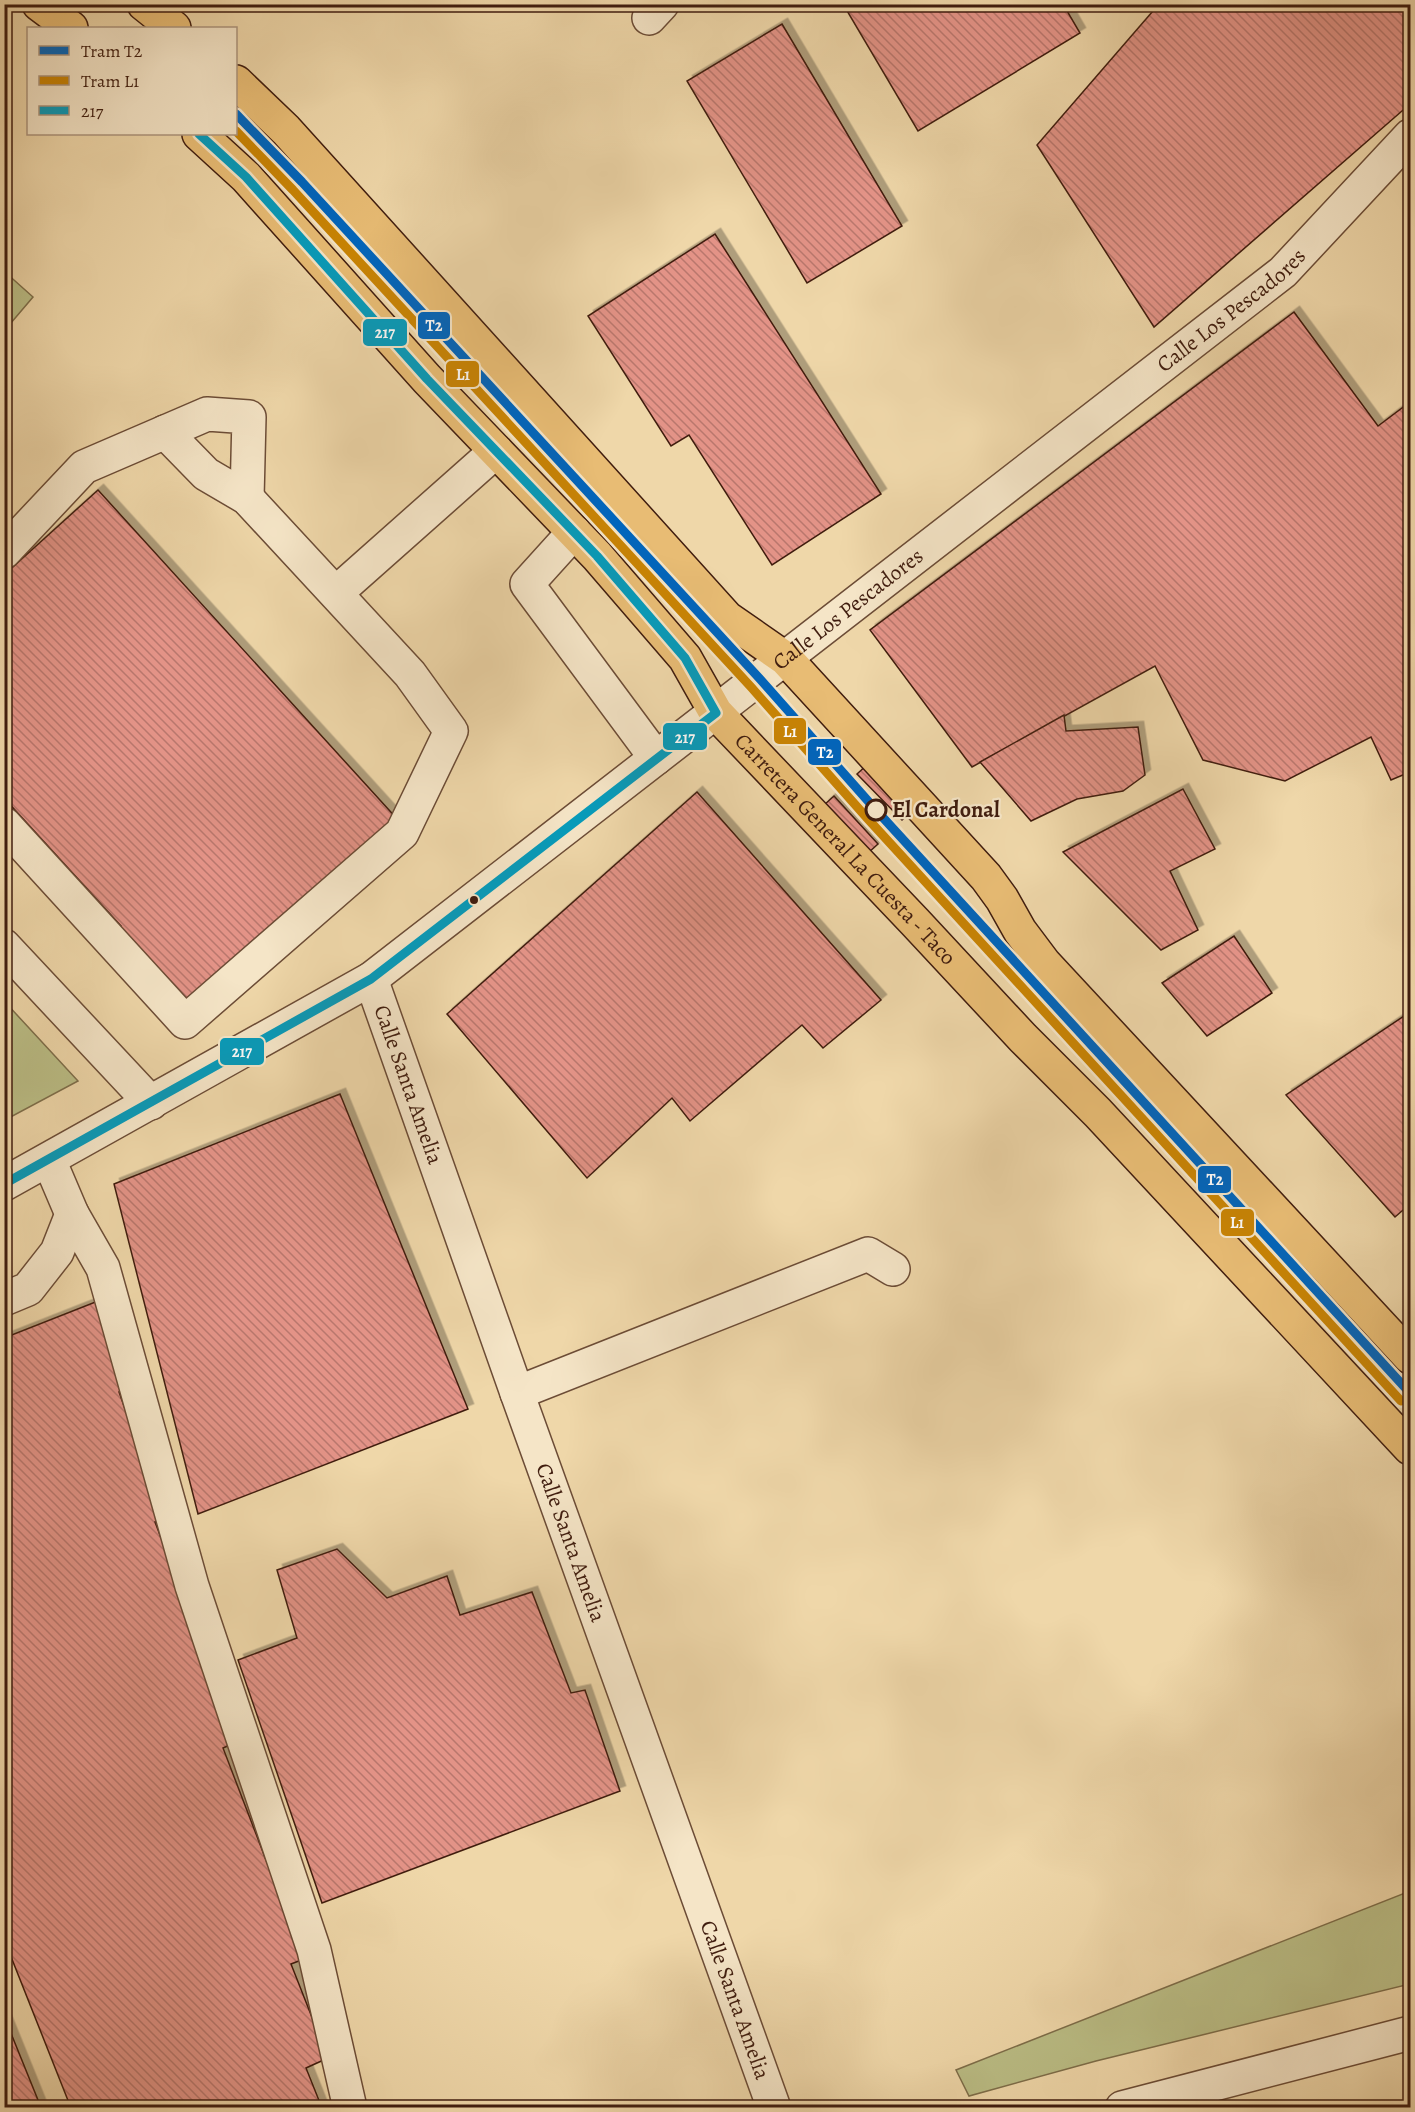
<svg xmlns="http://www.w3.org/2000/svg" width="1415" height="2112" font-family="Alegreya,serif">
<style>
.green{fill:#bbbe86;stroke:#7e6e4a;stroke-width:1.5}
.building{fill:url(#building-back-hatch);stroke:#401d0f;stroke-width:1.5;filter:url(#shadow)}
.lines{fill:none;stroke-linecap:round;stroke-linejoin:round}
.minor-casing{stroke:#6c4c36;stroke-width:36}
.major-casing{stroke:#401d0f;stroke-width:36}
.minor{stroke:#f5e5c7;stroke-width:33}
.major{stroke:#e8bc74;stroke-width:33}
.bus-1-casing{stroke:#f5e5c7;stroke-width:14}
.bus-1{stroke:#069bbb;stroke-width:9}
.tram-1-casing{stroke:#f5e5c7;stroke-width:14}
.tram-2-casing{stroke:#f5e5c7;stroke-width:14}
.tram-1{stroke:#0065bd;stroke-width:9}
.tram-2{stroke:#c98404;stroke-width:9}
.stop-dot{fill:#f5e5c7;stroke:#401d0f;stroke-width:3}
.bus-dot{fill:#401d0f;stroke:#f5e5c7;stroke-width:2}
.labels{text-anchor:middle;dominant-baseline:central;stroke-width:4.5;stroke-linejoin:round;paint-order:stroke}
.street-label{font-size:22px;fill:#401d0f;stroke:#f5e5c7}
.stop-label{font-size:22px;font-weight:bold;fill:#401d0f;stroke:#f5e5c7;text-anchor:start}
.line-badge{stroke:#f5e5c7;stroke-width:2}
.badge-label{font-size:16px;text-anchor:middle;font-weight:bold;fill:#fff}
</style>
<defs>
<pattern id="building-back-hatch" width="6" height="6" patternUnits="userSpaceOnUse" patternTransform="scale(1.5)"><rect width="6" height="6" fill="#e39387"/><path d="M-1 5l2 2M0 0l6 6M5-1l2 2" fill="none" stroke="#b9776d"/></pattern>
<filter id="shadow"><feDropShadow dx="5.5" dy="-5.5" stdDeviation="0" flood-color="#0004"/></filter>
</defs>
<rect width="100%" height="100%" fill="#efd7a9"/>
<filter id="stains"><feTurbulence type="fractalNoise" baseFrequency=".00333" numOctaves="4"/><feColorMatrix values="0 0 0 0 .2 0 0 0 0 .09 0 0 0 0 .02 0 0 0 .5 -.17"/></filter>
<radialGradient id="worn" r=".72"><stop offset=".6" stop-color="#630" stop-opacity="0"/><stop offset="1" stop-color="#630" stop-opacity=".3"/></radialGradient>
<g class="green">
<polygon points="5,272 33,297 5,330"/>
<polygon points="5,1002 78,1081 5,1120 4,1120"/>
<polygon points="1410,1891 1410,1984 1096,2061 969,2096 956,2070"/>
</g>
<g class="building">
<polygon points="843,4 1063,4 1080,33 918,131"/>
<polygon points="1159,4 1410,4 1410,104 1154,327 1037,145"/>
<polygon points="782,24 902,226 807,283 687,81"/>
<polygon points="715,234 881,494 772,565 689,435 671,446 588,316"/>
<polygon points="1294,312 1378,426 1410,402 1410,772 1391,780 1371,737 1285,781 1203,760 1155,666 972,767 870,630"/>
<polygon points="98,490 399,821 188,1013 115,933 121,926 4,798 4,575"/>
<polygon points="1064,715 1066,731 1138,727 1145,775 1123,791 1077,799 1031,821 980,762"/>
<polygon points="868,764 912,811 902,820 857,774"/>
<polygon points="1183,789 1215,849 1170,871 1198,930 1161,950 1063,852"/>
<polygon points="697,792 881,1000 823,1048 802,1025 690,1121 672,1098 587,1178 447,1014"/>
<polygon points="834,796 878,844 868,853 824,805"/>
<polygon points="1234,936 1272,993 1207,1036 1162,983"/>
<polygon points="1410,1012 1410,1204 1395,1217 1286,1095"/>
<polygon points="340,1094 468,1409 198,1514 114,1184"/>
<polygon points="98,1301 129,1380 119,1392 164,1518 155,1522 239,1741 223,1748 304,1959 291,1964 328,2058 306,2068 322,2108 71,2108 4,1939 4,1338"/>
<polygon points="337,1549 387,1598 447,1576 460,1615 532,1592 571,1693 585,1690 620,1791 322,1903 238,1660 297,1638 277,1570"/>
<polygon points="4,2016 40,2105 34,2108 4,2108"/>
</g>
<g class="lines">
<defs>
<g id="minor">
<polyline points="649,18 662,4"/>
<polyline points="574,532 527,584 656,758"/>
<polyline points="4,552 84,467 207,414 249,417 247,498"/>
<polyline points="336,593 496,451"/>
<polyline points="4,824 185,1022 402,833 451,731 410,674 247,498 206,474 165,432"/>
<polyline points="4,946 151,1103"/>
<path id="s1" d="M371 979 517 1393 774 2108"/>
<polyline points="49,1160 72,1214 103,1268 192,1586 314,1950 350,2108"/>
<path id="s2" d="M4 1184 371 979 1283 272 1410 136"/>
<polyline points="4,1299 28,1289 57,1252 72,1214"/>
<polyline points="517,1393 868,1254 893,1269"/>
<polyline points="1122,2108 1410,2033"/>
</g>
<g id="major">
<polyline points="39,4 71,28"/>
<polyline points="144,4 174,28"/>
<polyline points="236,82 286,130 727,618 786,659 986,877 1002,899 1020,931 1044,963 1410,1357"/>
<path id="s3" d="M199 134 246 177 427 379 597 556 685 658 716 713 915 922 1023 1038 1098 1113 1410 1448"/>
</g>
</defs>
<use href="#minor" class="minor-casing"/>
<use href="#major" class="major-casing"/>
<use href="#minor" class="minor"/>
<use href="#major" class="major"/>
<defs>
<polyline id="bus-1" points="4,1184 371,979 716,713 685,658 597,556 427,379 246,177 199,134"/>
</defs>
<use href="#bus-1" class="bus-1-casing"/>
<use href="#bus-1" class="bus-1"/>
<defs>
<polyline id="tram-1" points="236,114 302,182 760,679 876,810 1410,1393"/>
<polyline id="tram-2" points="236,131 293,190 751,687 867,818 1401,1401"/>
</defs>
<use href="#tram-1" class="tram-1-casing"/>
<use href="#tram-2" class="tram-2-casing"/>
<use href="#tram-1" class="tram-1"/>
<use href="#tram-2" class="tram-2"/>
</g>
<circle class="stop-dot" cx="876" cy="810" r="10"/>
<circle class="bus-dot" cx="474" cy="900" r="5"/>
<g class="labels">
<g class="street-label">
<text stroke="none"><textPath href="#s2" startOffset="1510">Calle Los Pescadores</textPath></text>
<text stroke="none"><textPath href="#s2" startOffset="1024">Calle Los Pescadores</textPath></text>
<text stroke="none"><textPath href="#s3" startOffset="966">Carretera General La Cuesta - Taco</textPath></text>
<text stroke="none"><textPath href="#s1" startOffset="112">Calle Santa Amelia</textPath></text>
<text stroke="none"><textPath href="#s1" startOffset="598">Calle Santa Amelia</textPath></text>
<text stroke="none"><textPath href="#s1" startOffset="1084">Calle Santa Amelia</textPath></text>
</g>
<g class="stop-label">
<text x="892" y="810">El Cardonal</text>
</g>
</g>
<g class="line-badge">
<rect x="417" y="311" width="34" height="29" rx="6" fill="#0065bd"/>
<rect x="362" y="318" width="46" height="29" rx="6" fill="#069bbb"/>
<rect x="445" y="360" width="35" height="28" rx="6" fill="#c98404"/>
<rect x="773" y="717" width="34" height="28" rx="6" fill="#c98404"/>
<rect x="662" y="722" width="46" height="29" rx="6" fill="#069bbb"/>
<rect x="807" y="738" width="35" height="28" rx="6" fill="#0065bd"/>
<rect x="219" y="1037" width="46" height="29" rx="6" fill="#069bbb"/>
<rect x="1197" y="1165" width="35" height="29" rx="6" fill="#0065bd"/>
<rect x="1220" y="1208" width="35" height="29" rx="6" fill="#c98404"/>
</g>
<g class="badge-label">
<text x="434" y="331">T2</text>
<text x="385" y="338">217</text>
<text x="463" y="380">L1</text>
<text x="790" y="737">L1</text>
<text x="685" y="743">217</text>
<text x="825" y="758">T2</text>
<text x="242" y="1057">217</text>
<text x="1215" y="1185">T2</text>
<text x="1237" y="1228">L1</text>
</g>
<rect width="1415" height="2112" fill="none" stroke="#efd7a9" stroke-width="24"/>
<rect x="6" y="6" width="1403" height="2100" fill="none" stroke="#401d0f" stroke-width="3"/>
<rect x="12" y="12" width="1391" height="2088" fill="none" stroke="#401d0f" stroke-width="1.5"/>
<rect x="27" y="27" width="210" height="108" fill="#f5e5c7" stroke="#ad957d" stroke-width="1.5"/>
<rect x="39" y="46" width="30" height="9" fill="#0065bd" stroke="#ad957d" stroke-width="1.5"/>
<text x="81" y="57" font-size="18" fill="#401d0f">Tram T2</text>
<rect x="39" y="76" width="30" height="9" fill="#c98404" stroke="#ad957d" stroke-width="1.5"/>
<text x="81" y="87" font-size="18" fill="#401d0f">Tram L1</text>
<rect x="39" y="106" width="30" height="9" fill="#069bbb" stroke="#ad957d" stroke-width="1.5"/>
<text x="81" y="117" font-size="18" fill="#401d0f">217</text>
<rect width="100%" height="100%" filter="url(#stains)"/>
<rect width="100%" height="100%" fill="url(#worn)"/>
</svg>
